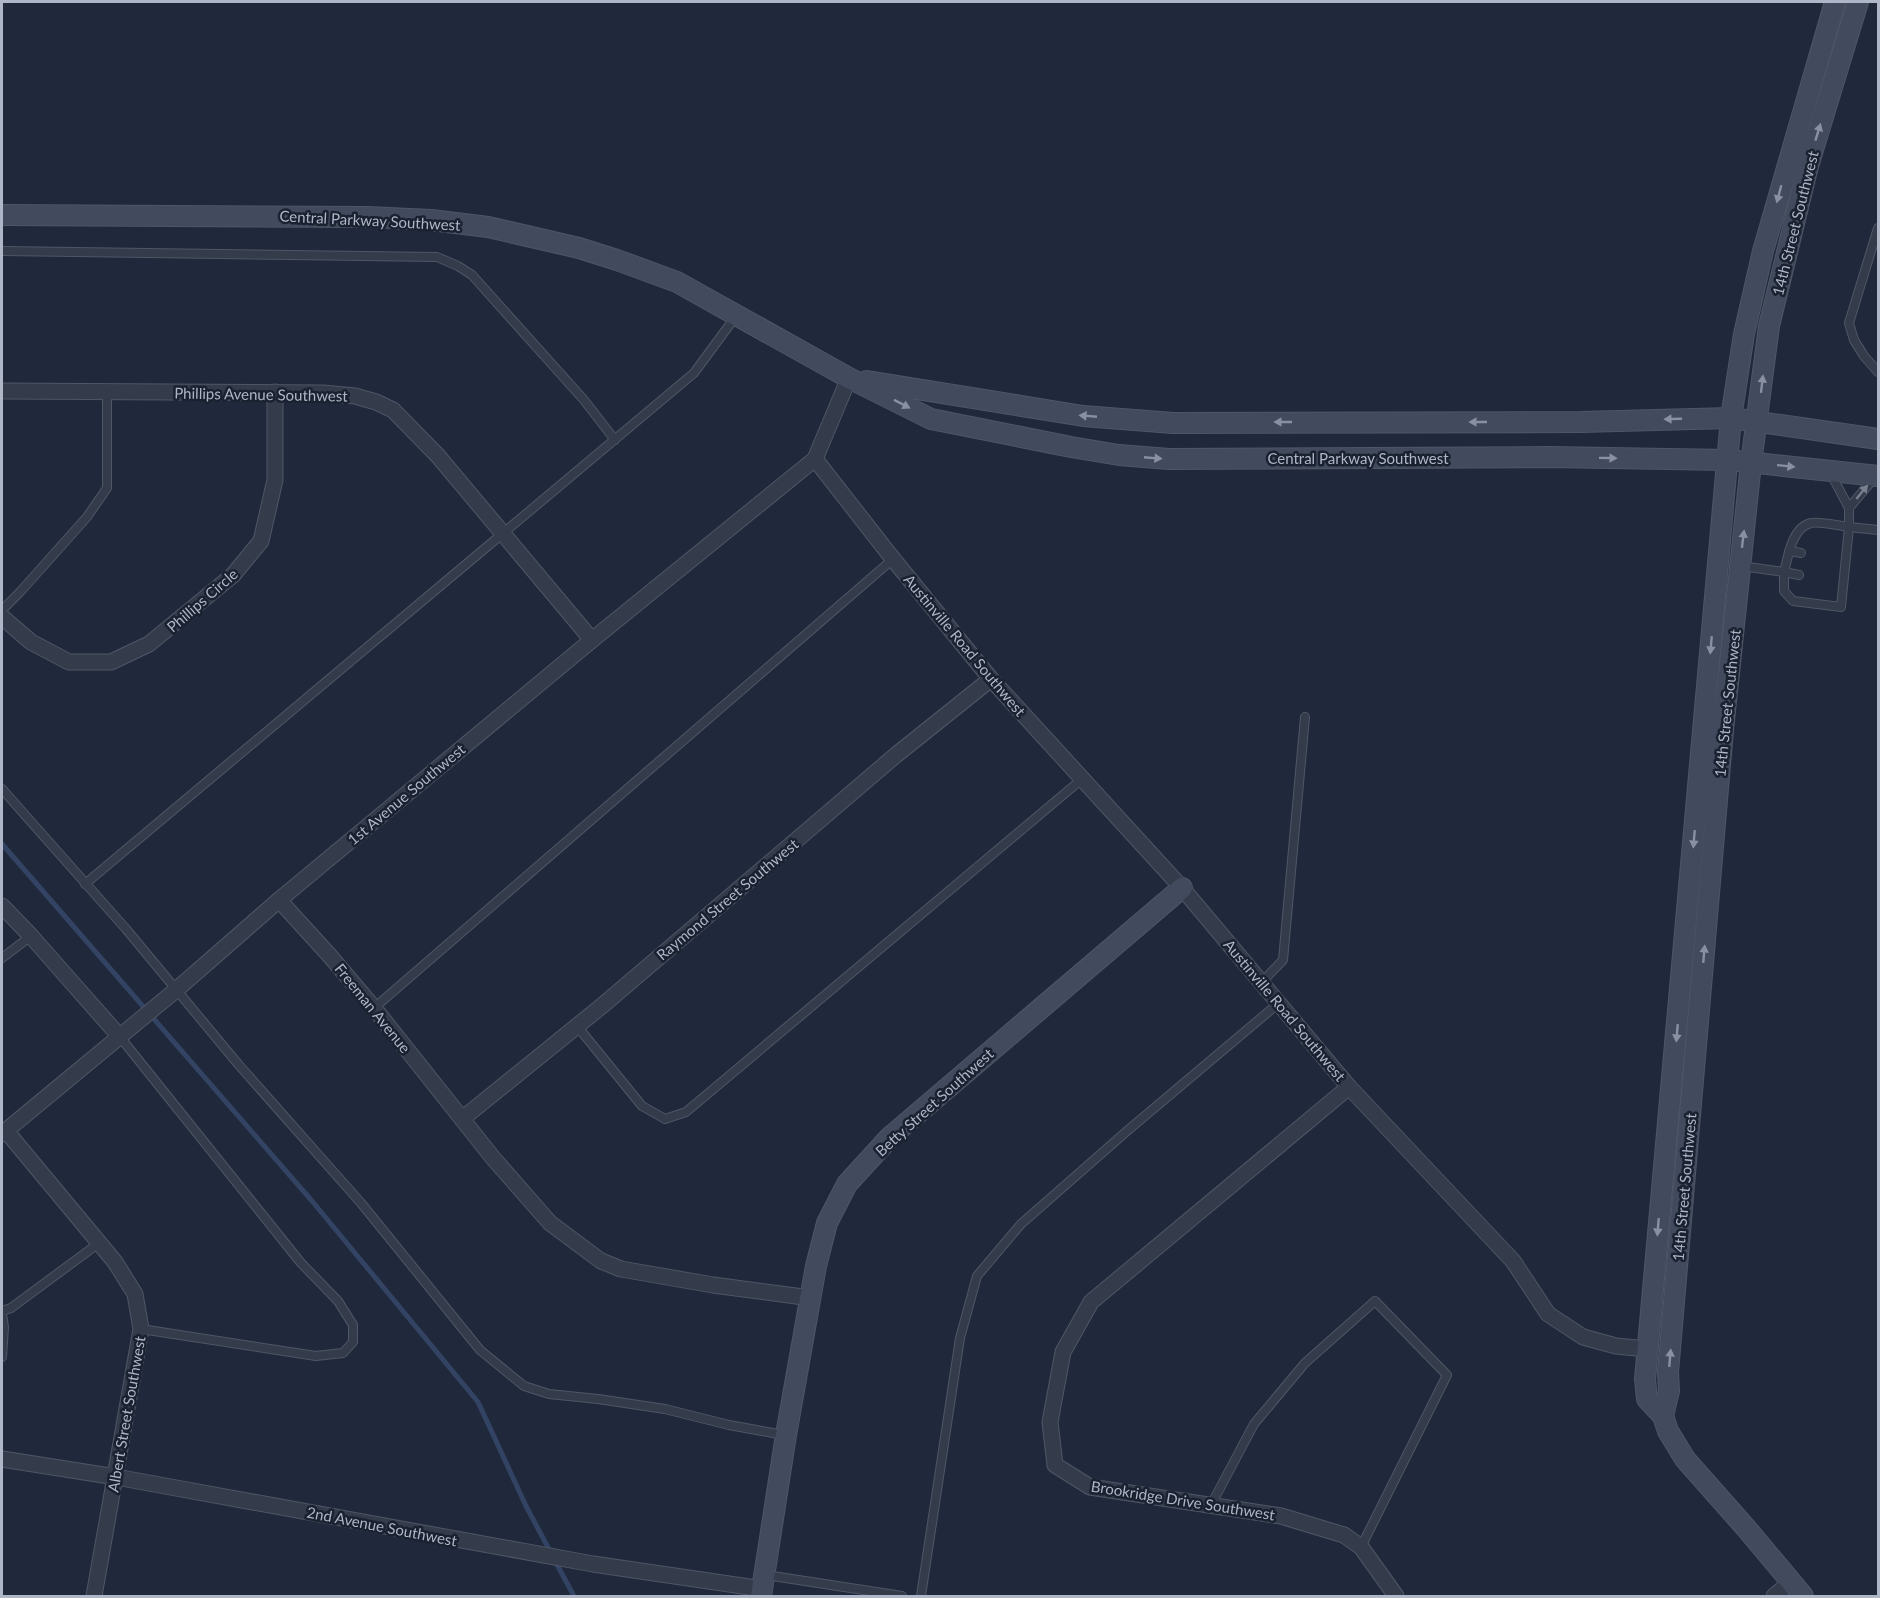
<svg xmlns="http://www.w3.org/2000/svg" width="1880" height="1598" font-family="Lato,sans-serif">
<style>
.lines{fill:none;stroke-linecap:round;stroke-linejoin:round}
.stream{stroke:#334363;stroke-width:5}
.lane-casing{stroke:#4f5666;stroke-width:10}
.street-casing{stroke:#4f5666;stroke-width:17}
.secondary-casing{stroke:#4f5666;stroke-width:22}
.lane{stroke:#343c4b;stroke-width:8}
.street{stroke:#343c4b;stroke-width:15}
.secondary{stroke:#424a5e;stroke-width:20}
.oneway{fill:#8990a2}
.oneway2{fill:#787f8f}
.labels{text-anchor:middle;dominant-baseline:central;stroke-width:5;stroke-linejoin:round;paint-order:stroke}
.street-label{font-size:15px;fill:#afb6c7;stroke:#1a2130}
</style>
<rect width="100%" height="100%" fill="#20293b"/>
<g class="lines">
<g class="stream">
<polyline points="2,844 312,1201 478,1402 526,1506 551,1553"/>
<polyline points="555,1561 574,1596"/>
</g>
<defs>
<g id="lane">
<polyline points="1878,228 1849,323 1854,340 1864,356 1878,372"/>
<polyline points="2,251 437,257 458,266 472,275 584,400 615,440"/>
<polyline points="1830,472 1849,508 1874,478"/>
<polyline points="1789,551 1801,553"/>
<polyline points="1741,566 1784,572 1784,591 1793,601 1841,607 1849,527 1878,530"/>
<path d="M1799 575 1784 572C1788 557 1792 527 1811 523 1819 521 1840 526 1849 527V508"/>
<polyline points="2,610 20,592 87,517 107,488 107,391"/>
<polyline points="2,789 126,929 238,1064 361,1203 480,1350 524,1386 549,1394 598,1399 665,1409 729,1425 784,1435"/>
<polyline points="85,884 694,373 736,316"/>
<polyline points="2,958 31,936"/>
<polyline points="1262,982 1283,960 1305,717"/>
<polyline points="374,1008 893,559"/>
<polyline points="577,1026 642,1106 665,1119 686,1112 1082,779"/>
<polyline points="120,1037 301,1263 338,1301 353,1325 353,1342 343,1353 316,1356 141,1329"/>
<polyline points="2,1311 11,1308 99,1243"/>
<polyline points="2,1314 4,1327 2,1357"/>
<polyline points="1211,1505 1254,1424 1305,1363 1375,1301 1447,1375 1361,1547"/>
<polyline points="766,1575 902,1596"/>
<polyline points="921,1596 960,1338 977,1276 1021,1224 1127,1131 1280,1002"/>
</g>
<g id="street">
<polyline points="2,391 323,393 355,396 376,402 393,410 438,456 592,640"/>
<polyline points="815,459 893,559 991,679 1182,888 1349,1087 1513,1261 1548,1314 1583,1337 1616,1346 1647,1349"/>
<polyline points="2,617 31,642 69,662 111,662 149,644 233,575 261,541 275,480 275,392"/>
<polyline points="279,900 330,956 374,1008 493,1158 550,1223 601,1261 621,1269 713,1285 811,1298"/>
<polyline points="2,906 31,936 120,1037"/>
<polyline points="1349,1087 1091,1302 1063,1352 1050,1422 1055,1465 1090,1487 1281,1516 1344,1535 1361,1547 1396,1596"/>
<polyline points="462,1119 603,1005 896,755 991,679"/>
<polyline points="7,1132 115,1262 135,1294 141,1329 94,1596"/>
<polyline points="2,1134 176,990 279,900 592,640 815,459 849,378"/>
<polyline points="2,1459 116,1477 593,1564 763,1589"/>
<polyline points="1774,1596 1791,1582"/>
</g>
<g id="secondary">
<polyline points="2,215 367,217 431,220 488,227 579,248 617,260 677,282 849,378 931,419 1071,447 1119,455 1169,459 1550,457 1728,460 1878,476"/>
<polyline points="867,381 1083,416 1173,423 1581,422 1731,418 1878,439"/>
<polyline points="1663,1416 1669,1391 1668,1372 1723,730 1751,463 1769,326 1808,166 1858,2"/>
<polyline points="761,1596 786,1435 816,1266 827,1223 847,1184 890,1137 1182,888"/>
<polyline points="1803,1596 1746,1528 1685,1459 1668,1431 1663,1416 1647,1399 1645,1379 1731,418 1744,334 1763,251 1835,2"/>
</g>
</defs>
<use href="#lane" class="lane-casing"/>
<use href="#street" class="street-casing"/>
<use href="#secondary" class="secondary-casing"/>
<use href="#lane" class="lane"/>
<use href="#street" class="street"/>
<use href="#secondary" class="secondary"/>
</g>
<defs><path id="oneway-solid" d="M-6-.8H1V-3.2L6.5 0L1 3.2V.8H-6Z" transform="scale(1.5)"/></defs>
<g class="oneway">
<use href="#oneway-solid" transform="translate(1818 132) rotate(-73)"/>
<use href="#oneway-solid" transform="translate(1779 194) rotate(105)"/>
<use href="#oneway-solid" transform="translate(1762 384) rotate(-83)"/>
<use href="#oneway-solid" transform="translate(902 404) rotate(27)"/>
<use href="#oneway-solid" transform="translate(1088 416) rotate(-175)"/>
<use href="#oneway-solid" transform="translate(1673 419) rotate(178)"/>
<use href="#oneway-solid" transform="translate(1283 422) rotate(180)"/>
<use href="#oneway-solid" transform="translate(1478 422) rotate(180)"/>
<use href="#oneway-solid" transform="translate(1153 458) rotate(5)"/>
<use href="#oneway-solid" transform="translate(1608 458) rotate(1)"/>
<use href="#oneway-solid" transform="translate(1786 466) rotate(6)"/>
<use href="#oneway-solid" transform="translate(1743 539) rotate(-83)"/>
<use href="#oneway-solid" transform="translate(1711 645) rotate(95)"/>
<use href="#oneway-solid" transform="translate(1694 839) rotate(95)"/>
<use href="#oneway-solid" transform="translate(1704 954) rotate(-85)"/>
<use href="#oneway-solid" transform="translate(1677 1033) rotate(95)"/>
<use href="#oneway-solid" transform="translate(1658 1227) rotate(95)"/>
<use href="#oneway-solid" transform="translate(1670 1358) rotate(-85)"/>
</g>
<use class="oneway2" href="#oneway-solid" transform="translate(1862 492) rotate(-51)"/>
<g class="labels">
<g class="street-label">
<text transform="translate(370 220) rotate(3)">Central Parkway Southwest</text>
<text transform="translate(1795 223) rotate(-76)">14th Street Southwest</text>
<text transform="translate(261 394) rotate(1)">Phillips Avenue Southwest</text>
<text x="1358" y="458">Central Parkway Southwest</text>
<text transform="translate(202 600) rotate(-41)">Phillips Circle</text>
<text transform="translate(965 645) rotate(50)">Austinville Road Southwest</text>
<text transform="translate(1727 703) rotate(-84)">14th Street Southwest</text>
<text transform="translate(406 794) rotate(-40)">1st Avenue Southwest</text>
<text transform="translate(727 899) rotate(-40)">Raymond Street Southwest</text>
<text transform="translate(373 1008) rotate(51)">Freeman Avenue</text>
<text transform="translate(1285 1010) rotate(50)">Austinville Road Southwest</text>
<text transform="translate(934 1102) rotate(-42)">Betty Street Southwest</text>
<text transform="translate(1684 1187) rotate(-85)">14th Street Southwest</text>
<text transform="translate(126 1414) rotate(-80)">Albert Street Southwest</text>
<text transform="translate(1183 1500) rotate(9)">Brookridge Drive Southwest</text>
<text transform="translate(382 1526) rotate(11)">2nd Avenue Southwest</text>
</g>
</g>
<rect width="1880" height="1598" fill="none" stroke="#afb6c7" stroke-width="6"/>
</svg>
